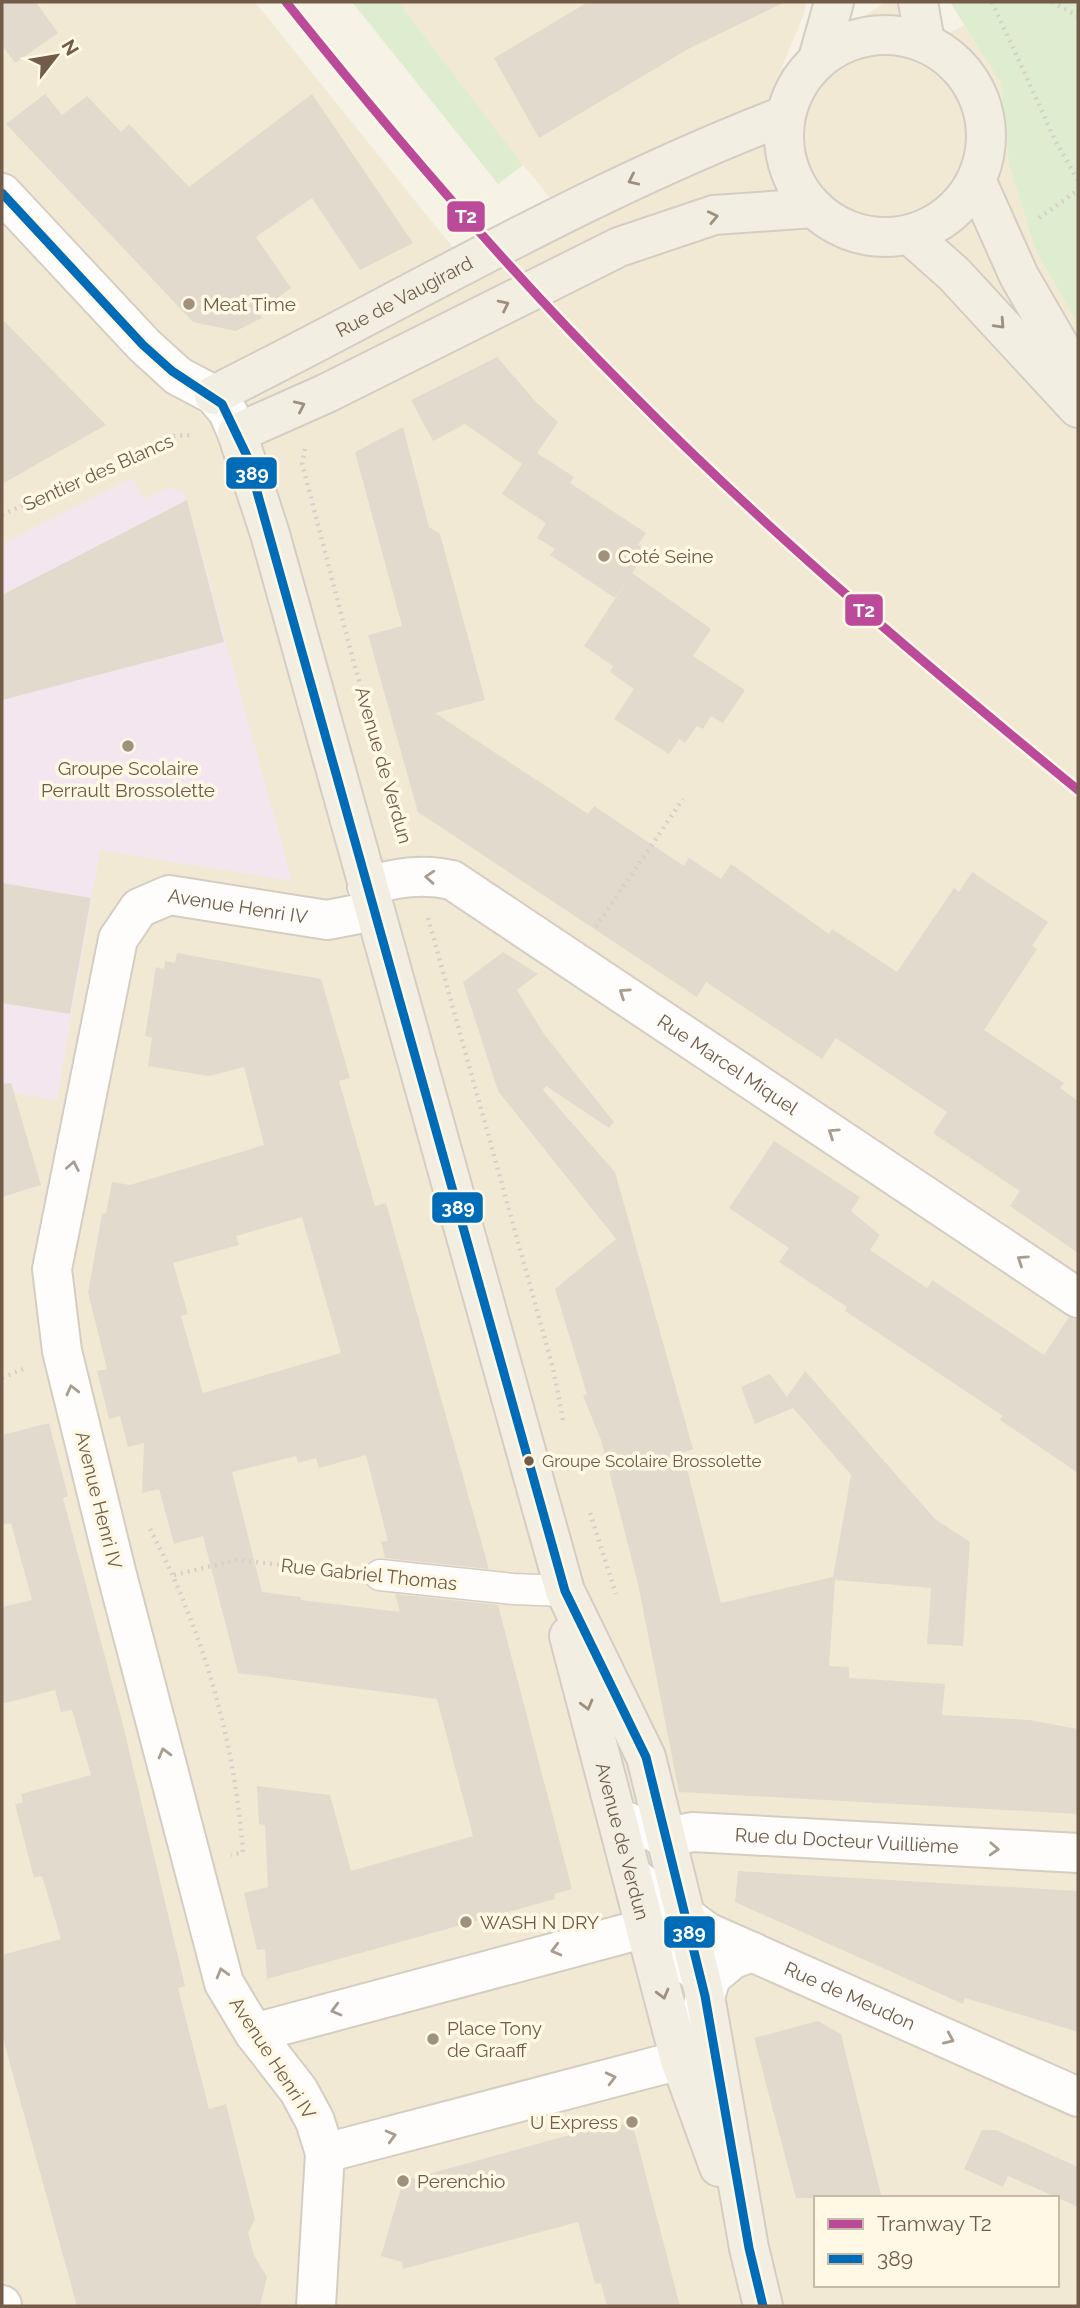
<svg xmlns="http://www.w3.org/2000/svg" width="1080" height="2308" font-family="Raleway,sans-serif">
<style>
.residential{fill:#f2e9d5;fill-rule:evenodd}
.education{fill:#f4e6ef}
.green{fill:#deedd0}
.building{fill:#e2dacd;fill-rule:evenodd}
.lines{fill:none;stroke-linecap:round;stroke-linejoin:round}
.pedestrian-casing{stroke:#d4cdc1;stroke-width:33}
.minor-casing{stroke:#d4cdc1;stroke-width:42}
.secondary-casing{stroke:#d6cec2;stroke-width:42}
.primary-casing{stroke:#d5cdc3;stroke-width:42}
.path{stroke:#d6d0c8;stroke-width:4.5;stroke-dasharray:2 5;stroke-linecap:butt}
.pedestrian{stroke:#fefdfb;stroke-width:30}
.minor{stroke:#fefdfb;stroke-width:38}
.secondary{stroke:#fefdfb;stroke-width:38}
.primary{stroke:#f2eee2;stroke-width:38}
.bus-1-casing{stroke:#fff8e5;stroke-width:14}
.bus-1{stroke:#006cb8;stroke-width:9}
.tram-1-casing{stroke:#fff8e5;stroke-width:14}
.tram-1{stroke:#bb4a9b;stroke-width:9}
.oneway{stroke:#9f8f7d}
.oneway2{stroke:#aa9c8f}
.poi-dot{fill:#a0907e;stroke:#fff8e5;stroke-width:2.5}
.bus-dot{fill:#725c47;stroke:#fff8e5;stroke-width:2.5}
.labels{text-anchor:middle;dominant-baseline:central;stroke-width:7;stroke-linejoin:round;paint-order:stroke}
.bus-label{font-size:17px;fill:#725c47;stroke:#fff8e5;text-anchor:start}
.street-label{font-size:19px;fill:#725c47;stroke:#fff8e5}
.poi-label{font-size:19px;fill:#725c47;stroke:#fff8e5;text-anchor:start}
.line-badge{stroke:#fff8e5;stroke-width:2.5}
.badge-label{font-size:19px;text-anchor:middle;font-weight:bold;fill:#fff}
</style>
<rect width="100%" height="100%" fill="#f6f2e5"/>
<path class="residential" d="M2 2H255L454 249 552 200 390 2H806L804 14 781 69 886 2H898L929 43 965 25 1078 2V2306H2ZM816 2198H1057V2285H816Z"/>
<polygon class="education" points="132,478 144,499 169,487 185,493 292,881 100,850 57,1100 2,1091 2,544"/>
<g class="green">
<polygon points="352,2 398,2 523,165 498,184"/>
<polygon points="950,2 1078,2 1078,324 1035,249 1009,163 1001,83"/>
</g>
<g class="building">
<polygon points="2,2 36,2 58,33 15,63 2,45"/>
<polygon points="588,2 785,2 690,48 539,138 494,58"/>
<polygon points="45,94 62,115 87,96 121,132 129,124 189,187 312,94 413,243 360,270 312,198 256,237 291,288 258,312 262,318 236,331 193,322 6,124"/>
<polygon points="2,319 106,425 2,484"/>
<polygon points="497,357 536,402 558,422 537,453 574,477 570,483 646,533 638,545 647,551 615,598 550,555 555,549 537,538 546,523 502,494 522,464 465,424 433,441 411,400"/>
<polygon points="403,427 429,527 440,534 485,700 435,713 588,814 594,806 684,866 689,858 721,879 731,864 829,934 832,929 897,972 954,888 959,892 972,872 1048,922 1032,946 1037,949 984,1030 1064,1083 1060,1088 1078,1101 1078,1253 1010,1206 1020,1191 933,1133 947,1112 836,1038 822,1059 706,982 697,997 418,812 368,635 402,626 355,452"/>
<polygon points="187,500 224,642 2,700 2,595"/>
<polygon points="632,573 711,629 693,656 745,690 723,723 711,716 703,729 697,726 685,743 679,739 669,754 614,719 634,689 610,672 613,666 584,646"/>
<polygon points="2,883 91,898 70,1014 2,1003"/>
<polygon points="503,952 538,974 517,990 544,1034 614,1122 609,1128 546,1086 543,1090 615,1172 693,1449 683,1453 721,1603 833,1577 851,1475 793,1408 755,1424 741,1387 770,1374 787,1397 805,1371 935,1519 970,1542 963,1646 927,1644 931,1588 835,1580 829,1666 849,1667 849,1678 945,1684 942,1715 1029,1720 1078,1729 1078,1814 679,1792 638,1584 601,1440 583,1396 587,1394 555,1289 616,1239 498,1091 463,982"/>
<path d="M177 953 321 979 350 1078 339 1081 375 1206 386 1203 489 1569 385 1558 381 1542 388 1541 366 1455 319 1468 316 1458 298 1463 296 1456 232 1472 262 1592 300 1597 301 1600 400 1612 395 1594 498 1605 572 1889 554 1894 555 1899 267 1979 265 1949 257 1950 244 1893 268 1887 265 1825 259 1824 257 1786 330 1795 351 1871 473 1836 437 1699 238 1673 203 1536 174 1544 159 1489 142 1493 144 1443 128 1447 120 1416 109 1419 97 1371 107 1369 88 1293 102 1214 106 1213 112 1182 130 1185 264 1145 244 1067 209 1076 148 1066 152 1038 145 1036 156 967 164 969 165 961 175 963ZM302 1217 341 1353 203 1393 181 1316 188 1314 173 1263 239 1245 236 1236Z"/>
<polygon points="11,1083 41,1185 2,1197 2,1084"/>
<polygon points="774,1141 860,1197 851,1211 880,1235 870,1250 927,1288 932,1280 1044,1355 1069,1317 1078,1320 1078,1473 1000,1420 1003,1416 845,1311 847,1307 779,1262 789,1248 729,1208"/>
<polygon points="49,1423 68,1496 63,1498 122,1721 185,1986 178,1988 209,2109 226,2104 255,2219 248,2233 254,2255 267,2277 260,2306 77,2306 2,2035 2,1955 61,1939 42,1876 34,1878 15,1804 23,1802 21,1794 91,1775 72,1710 61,1712 55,1690 2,1704 2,1607 32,1600 11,1523 2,1525 2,1435"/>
<polygon points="738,1871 1078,1891 1078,2032 965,1998 963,2004 735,1902"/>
<polygon points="818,2021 841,2034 882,2198 796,2198 754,2038"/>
<polygon points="632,2122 680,2306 607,2306 601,2283 595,2284 578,2222 403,2269 402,2262 381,2256 403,2181 609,2124 609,2128"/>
<polygon points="982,2130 996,2130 1078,2167 1078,2207 1008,2176 1003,2187 964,2169"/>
</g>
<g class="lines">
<defs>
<polyline id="pedestrian" points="380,1575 513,1589 565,1591"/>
<g id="minor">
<path id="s1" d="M367 886C396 878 422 873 452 880L1078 1298"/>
<path id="s2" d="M618 1818 666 1837 693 1832 1078 1853"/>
<path id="s3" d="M632 1876 707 1932 1078 2097"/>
<polyline points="254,2033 646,1928 700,1975"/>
<polyline points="325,2153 680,2060 698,2022 711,1977 733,1959 753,1952"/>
<polyline points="2,2305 2,2306"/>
<path id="s4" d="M316 2306 325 2153 315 2121 299 2091 254 2033 224 1983 116 1571 62 1351 52 1269 118 939 139 908 169 895 327 920 374 911"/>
</g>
<polyline id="secondary" points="2,193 144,345 178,376 214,395 228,412 237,433"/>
<g id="primary">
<polyline points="918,2 925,42"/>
<circle cx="885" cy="136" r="101"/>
<polyline points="818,59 834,2"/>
<polyline points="977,182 1019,276 1078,378"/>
<polyline points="910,235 954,274 1078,408"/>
<path id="s5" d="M214 395C404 300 587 191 786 115"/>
<path id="s6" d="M569 1636 680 2060 719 2167"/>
<polyline points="763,2306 749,2248 705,1996 646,1757 565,1591 270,534 237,433 327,393 619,247 714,215 814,208"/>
</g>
</defs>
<use href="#pedestrian" class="pedestrian-casing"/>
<use href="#minor" class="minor-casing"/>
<use href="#secondary" class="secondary-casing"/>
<use href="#primary" class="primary-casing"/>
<g class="path">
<polyline points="992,2 1056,142 1078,180"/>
<polyline points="1052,2 1078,16"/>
<polyline points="1039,218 1078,190"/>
<polyline points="305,449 302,463 352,656 404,836"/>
<polyline points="2,515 169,436 193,435"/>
<polyline points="428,918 553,1368 563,1420"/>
<polyline points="596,927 683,799"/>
<polyline points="2,1378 23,1369"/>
<polyline points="590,1513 616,1594"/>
<path d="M150 1529C203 1631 234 1737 243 1852L231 1855"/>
<polyline points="174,1575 237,1560 346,1572"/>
</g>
<use href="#pedestrian" class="pedestrian"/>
<use href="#minor" class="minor"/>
<use href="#secondary" class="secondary"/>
<use href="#primary" class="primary"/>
<defs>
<polyline id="bus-1" points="2,193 143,345 172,371 222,404 247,456 565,1591 646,1757 705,1996 749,2248 763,2306"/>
</defs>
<use href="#bus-1" class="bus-1-casing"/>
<use href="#bus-1" class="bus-1"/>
<defs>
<path id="tram-1" d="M286 2C394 137 506 268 628 390 769 533 923 663 1078 790"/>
</defs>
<use href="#tram-1" class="tram-1-casing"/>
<use href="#tram-1" class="tram-1"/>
</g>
<defs><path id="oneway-chevron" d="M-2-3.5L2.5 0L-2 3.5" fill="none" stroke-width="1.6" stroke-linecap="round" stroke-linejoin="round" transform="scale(1.75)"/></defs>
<g class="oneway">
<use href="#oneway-chevron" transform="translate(633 180) rotate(155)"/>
<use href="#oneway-chevron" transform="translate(713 217) rotate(-12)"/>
<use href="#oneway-chevron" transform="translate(504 305) rotate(-26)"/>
<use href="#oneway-chevron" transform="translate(1000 324) rotate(47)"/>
<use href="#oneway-chevron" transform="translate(300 406) rotate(-25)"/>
<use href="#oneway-chevron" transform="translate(587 1705) rotate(75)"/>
<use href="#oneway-chevron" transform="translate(663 1994) rotate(75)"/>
</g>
<g class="oneway2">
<use href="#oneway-chevron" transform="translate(430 877) rotate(-176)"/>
<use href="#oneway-chevron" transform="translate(624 993) rotate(-146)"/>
<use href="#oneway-chevron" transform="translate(833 1133) rotate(-146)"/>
<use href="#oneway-chevron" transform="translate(73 1166) rotate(-79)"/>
<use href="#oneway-chevron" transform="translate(1022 1260) rotate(-146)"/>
<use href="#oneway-chevron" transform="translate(72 1390) rotate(-104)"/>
<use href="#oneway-chevron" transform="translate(164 1753) rotate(-105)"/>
<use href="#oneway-chevron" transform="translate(994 1849) rotate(3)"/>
<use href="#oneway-chevron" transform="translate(556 1950) rotate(165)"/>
<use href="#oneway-chevron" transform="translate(222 1973) rotate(-106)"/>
<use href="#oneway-chevron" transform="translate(336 2010) rotate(165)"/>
<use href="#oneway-chevron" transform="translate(949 2039) rotate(24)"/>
<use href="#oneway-chevron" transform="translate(611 2078) rotate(-14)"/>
<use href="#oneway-chevron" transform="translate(391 2136) rotate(-15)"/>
</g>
<g class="poi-dot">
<circle cx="189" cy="304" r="7"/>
<circle cx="604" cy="556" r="7"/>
<circle cx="128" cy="746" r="7"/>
<circle cx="466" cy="1922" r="7"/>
<circle cx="433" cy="2039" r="7"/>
<circle cx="632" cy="2122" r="7"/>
<circle cx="403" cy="2181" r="7"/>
</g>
<circle class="bus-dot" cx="529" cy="1461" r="6"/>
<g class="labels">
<g class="bus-label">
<text x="542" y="1461">Groupe Scolaire Brossolette</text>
</g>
<g class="street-label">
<text stroke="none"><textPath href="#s5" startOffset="214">Rue de Vaugirard</textPath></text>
<text transform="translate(98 472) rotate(-24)">Sentier des Blancs</text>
<text transform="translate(384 765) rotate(74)">Avenue de Verdun</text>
<text stroke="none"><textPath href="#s4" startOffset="1564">Avenue Henri IV</textPath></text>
<text stroke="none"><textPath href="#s1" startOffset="418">Rue Marcel Miquel</textPath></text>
<text transform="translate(99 1500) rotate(76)">Avenue Henri IV</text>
<text transform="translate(369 1574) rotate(6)">Rue Gabriel Thomas</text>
<text stroke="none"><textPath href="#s6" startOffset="212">Avenue de Verdun</textPath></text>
<text stroke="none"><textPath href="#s2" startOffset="233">Rue du Docteur Vuillième</textPath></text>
<text stroke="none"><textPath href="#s3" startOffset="250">Rue de Meudon</textPath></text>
<text transform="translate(273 2058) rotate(57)">Avenue Henri IV</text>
</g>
<g class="poi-label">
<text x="203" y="304">Meat Time</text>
<text x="618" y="556">Coté Seine</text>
<text x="128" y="768" text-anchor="middle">Groupe Scolaire<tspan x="128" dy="22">Perrault Brossolette</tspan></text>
<text x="480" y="1922">WASH N DRY</text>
<text x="447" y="2028">Place Tony<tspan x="447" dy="22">de Graaff</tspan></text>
<text x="618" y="2122" text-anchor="end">U Express</text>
<text x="417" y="2181">Perenchio</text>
</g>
</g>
<g class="line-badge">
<rect x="446" y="200" width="40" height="33" rx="7" fill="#bb4a9b"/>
<rect x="225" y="456" width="53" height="34" rx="7" fill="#006cb8"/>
<rect x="844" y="593" width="40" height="34" rx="7" fill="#bb4a9b"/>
<rect x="431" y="1191" width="53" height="33" rx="7" fill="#006cb8"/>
<rect x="663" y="1915" width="53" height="34" rx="7" fill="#006cb8"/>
</g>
<g class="badge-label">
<text x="466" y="223">T2</text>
<text x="252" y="480">389</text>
<text x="864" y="617">T2</text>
<text x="458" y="1214">389</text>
<text x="689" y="1939">389</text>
</g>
<rect width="1080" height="2308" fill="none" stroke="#725c47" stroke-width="7"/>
<rect x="814" y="2196" width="245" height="91" fill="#fff8e5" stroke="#c7baa6" stroke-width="2"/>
<rect x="828" y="2219" width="35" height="10" fill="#bb4a9b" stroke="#c7baa6" stroke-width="2"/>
<text x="877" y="2231" font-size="21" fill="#725c47">Tramway T2</text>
<rect x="828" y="2254" width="35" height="10" fill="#006cb8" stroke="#c7baa6" stroke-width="2"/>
<text x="877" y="2266" font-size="21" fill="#725c47">389</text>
<g transform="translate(56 56) rotate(59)" stroke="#fff8e5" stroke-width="5" paint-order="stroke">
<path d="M0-5L12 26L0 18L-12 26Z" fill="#725c47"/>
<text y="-10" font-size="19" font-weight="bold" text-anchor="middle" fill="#725c47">N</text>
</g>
</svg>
